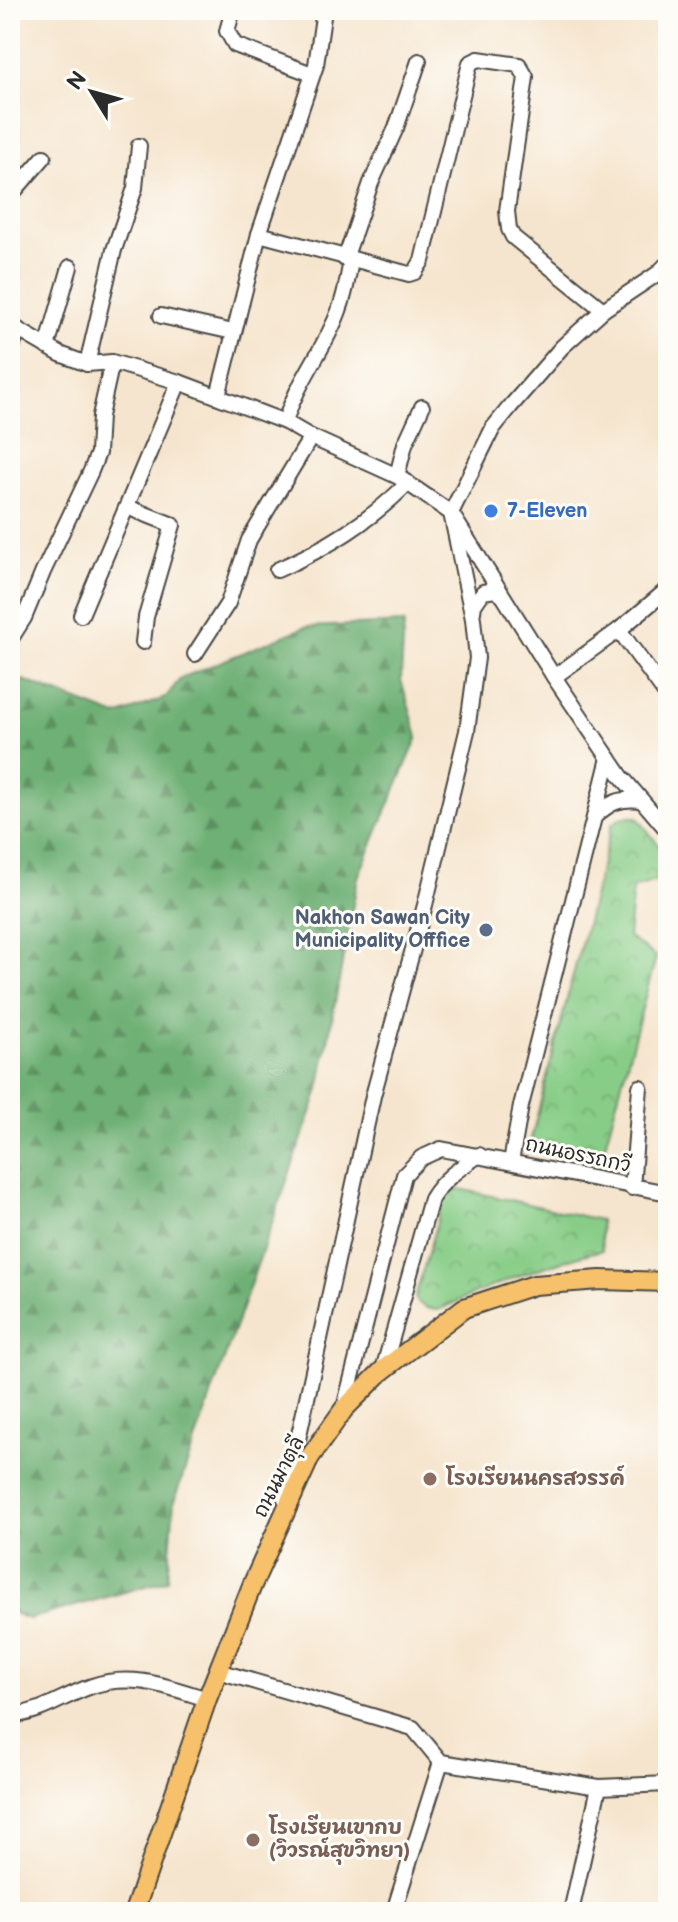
<svg xmlns="http://www.w3.org/2000/svg" width="678" height="1922" font-family="'Balsamiq Sans','Playpen Sans Thai',sans-serif">
<style>
.forest{fill:url(#forest-firs);stroke:#4c6e50;stroke-width:2}
.park{fill:url(#park-crowns);stroke:#5a7c59;stroke-width:2}
.lines{fill:none;stroke-linecap:round;stroke-linejoin:round}
.minor-casing{stroke:#494743;stroke-width:18}
.major-casing{stroke:#494743;stroke-width:22}
.minor{stroke:#fff;stroke-width:14}
.major{stroke:#f7c06b;stroke-width:18}
.shop-dot{fill:#3f7fe0;stroke:#fdfcf7;stroke-width:3}
.service-dot{fill:#5c6f8a;stroke:#fdfcf7;stroke-width:3}
.education-dot{fill:#8d6e63;stroke:#fdfcf7;stroke-width:3}
.labels{text-anchor:middle;dominant-baseline:central;stroke-width:6;stroke-linejoin:round;paint-order:stroke}
.shop-label{font-size:20px;font-weight:bold;fill:#366cbe;stroke:#fdfcf7;text-anchor:start}
.service-label{font-size:20px;font-weight:bold;fill:#4e5e75;stroke:#fdfcf7;text-anchor:end}
.street-label{font-size:20px;fill:#2b2b2b;stroke:#fdfcf7}
.education-label{font-size:20px;font-weight:bold;fill:#785e54;stroke:#fdfcf7;text-anchor:start}
</style>
<defs>
<pattern id="forest-firs" width="22" height="20" patternUnits="userSpaceOnUse" patternTransform="scale(2)"><rect width="22" height="20" fill="#6eb074"/><path d="M5 1l3.5 6h-7zM16 11l3.5 6h-7z" fill="#5b8f5f"/></pattern>
<pattern id="park-crowns" width="20" height="18" patternUnits="userSpaceOnUse" patternTransform="scale(2)"><rect width="20" height="18" fill="#88cd87"/><path d="M2 6a3 3 0 1 1 6 0M12 15a3 3 0 1 1 6 0" fill="none" stroke="#76b075"/></pattern>
</defs>
<rect width="100%" height="100%" fill="#fdfcf7"/>
<filter id="ink" filterUnits="userSpaceOnUse"><feTurbulence type="fractalNoise" baseFrequency=".0125" numOctaves="2"/><feDisplacementMap in="SourceGraphic" scale="16" xChannelSelector="R" yChannelSelector="G"/><feConvolveMatrix kernelMatrix="1 2 1 2 8 2 1 2 1" color-interpolation-filters="sRGB"/></filter>
<filter id="wash" filterUnits="userSpaceOnUse"><feTurbulence type="fractalNoise" baseFrequency=".006" numOctaves="4" result="noise"/><feDisplacementMap in="SourceGraphic" scale="32" xChannelSelector="R" yChannelSelector="G"/><feGaussianBlur stdDeviation="1.8" result="paint"/><feColorMatrix in="noise" values="0 0 0 0 0 0 0 0 0 0 0 0 0 0 0 0 0 1.4 0 .05"/><feComposite in="paint" operator="in"/></filter>
<g filter="url(#wash)">
<rect width="100%" height="100%" fill="#f6e5ce"/>
<polygon class="forest" points="10,614 24,618 15,677 117,716 165,698 181,678 305,627 404,623 401,680 418,737 358,877 319,1090 174,1501 168,1580 29,1619 10,1612"/>
<g class="park">
<polygon points="623,817 637,817 668,857 668,877 633,888 628,937 656,957 602,1156 529,1147 612,824"/>
<path d="M460 1189 600 1220 602 1250C545 1264 492 1285 438 1310 428 1309 421 1307 415 1298L443 1201 449 1192Z"/>
</g>
</g>
<g filter="url(#ink)">
<g class="lines">
<defs>
<g id="minor">
<polyline points="233,10 227,31 235,45 312,74"/>
<polyline points="10,196 44,157"/>
<polyline points="259,234 409,274 415,272 422,261 470,63 478,59 519,65 526,77 507,211 509,229 513,237 603,310"/>
<polyline points="345,259 371,183 396,128 419,61"/>
<polyline points="161,316 233,332"/>
<polyline points="10,325 60,354 87,364 112,362 179,382 285,422 311,437 397,476 451,513 554,677 621,776 668,831"/>
<polyline points="47,347 70,267"/>
<polyline points="10,353 18,331"/>
<polyline points="87,364 114,250 135,188 139,146"/>
<polyline points="218,396 259,234 316,65 324,10"/>
<path d="M285 422C295 388 317 359 332 327 343 305 347 284 351 260"/>
<polyline points="397,476 405,444 422,407"/>
<polyline points="127,507 173,525 146,617 143,642"/>
<path d="M277 570C327 548 369 522 408 483"/>
<polyline points="473,612 474,605 483,592 495,590 502,595"/>
<polyline points="81,615 179,382"/>
<polyline points="619,630 668,697"/>
<polyline points="10,640 24,618 43,572 91,471 98,453 100,416 112,362"/>
<polyline points="195,654 228,603 249,540 311,437"/>
<polyline points="554,677 619,630 668,589"/>
<path d="M595 816C611 802 620 798 641 800"/>
<polyline points="511,1162 521,1106 609,758"/>
<polyline points="632,1188 640,1087"/>
<path d="M383 1370 431 1199C443 1179 460 1168 479 1155"/>
<polyline points="344,1408 404,1175 421,1158 441,1149 668,1193"/>
<polyline points="285,1499 373,1096 425,905 467,731 477,658 473,619 451,513 493,428 510,407 562,347 603,310 657,274 668,263"/>
<polyline points="218,1671 413,1728 441,1762 599,1787 668,1784"/>
<path d="M10 1716C45 1712 60 1697 92 1686 132 1672 168 1687 207 1699"/>
<polyline points="394,1911 441,1762"/>
<polyline points="571,1912 599,1787"/>
</g>
<polyline id="major" points="134,1912 207,1699 253,1583 310,1457 344,1409 383,1370 464,1308 534,1285 600,1280 668,1282"/>
</defs>
<use href="#minor" class="minor-casing"/>
<use href="#major" class="major-casing"/>
<use href="#minor" class="minor"/>
<use href="#major" class="major"/>
</g>
</g>
<circle class="shop-dot" cx="491" cy="511" r="8"/>
<circle class="service-dot" cx="486" cy="930" r="8"/>
<g class="education-dot">
<circle cx="430" cy="1479" r="8"/>
<circle cx="253" cy="1840" r="8"/>
</g>
<g class="labels">
<g class="shop-label">
<text x="507" y="511">7-Eleven</text>
</g>
<g class="service-label">
<text x="470" y="918">Nakhon Sawan City<tspan x="470" dy="23">Municipality Offfice</tspan></text>
</g>
<g class="street-label">
<text transform="translate(578 1155) rotate(12)">ถนนอรรถกวี</text>
<text transform="translate(279 1477) rotate(-63)">ถนนมาตุลี</text>
</g>
<g class="education-label">
<text x="446" y="1479">โรงเรียนนครสวรรค์</text>
<text x="269" y="1828">โรงเรียนเขากบ<tspan x="269" dy="23">(วิวรณ์สุขวิทยา)</tspan></text>
</g>
</g>
<rect width="678" height="1922" fill="none" stroke="#fdfcf7" stroke-width="40"/>
<g transform="translate(92 92) rotate(307)" stroke="#fdfcf7" stroke-width="6" paint-order="stroke">
<path d="M0-6L14 30L0 20L-14 30Z" fill="#2b2b2b"/>
<text y="-12" font-size="22" font-weight="bold" text-anchor="middle" fill="#2b2b2b">N</text>
</g>
</svg>
